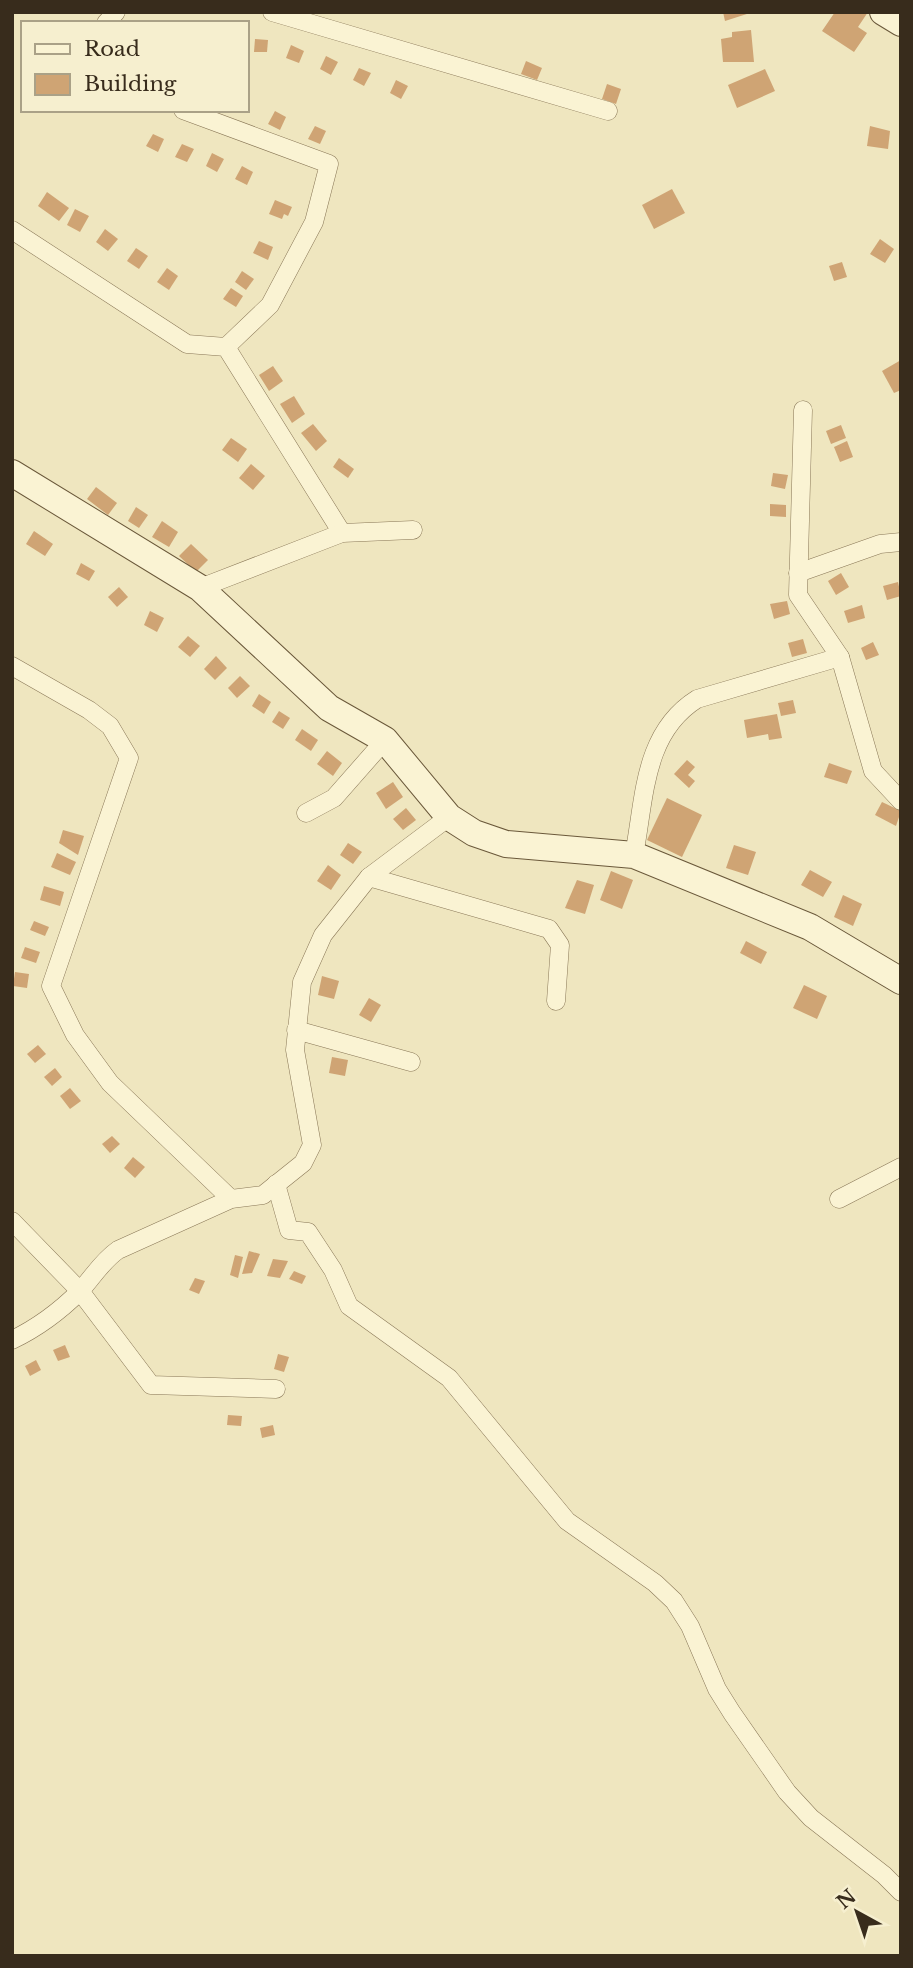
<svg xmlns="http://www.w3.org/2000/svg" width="913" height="1968" font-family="'Libre Baskerville',serif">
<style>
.building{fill:#cfa474}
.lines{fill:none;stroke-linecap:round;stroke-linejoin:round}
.street-casing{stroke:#897757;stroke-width:19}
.secondary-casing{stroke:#6a583a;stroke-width:28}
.street{stroke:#faf3d3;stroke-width:18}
.secondary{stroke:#faf3d3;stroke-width:26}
</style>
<rect width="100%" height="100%" fill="#efe6bf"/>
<g class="building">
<polygon points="723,12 750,12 750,13 725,21"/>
<polygon points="835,12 868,12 858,27 867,33 854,52 822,31"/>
<polygon points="751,30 754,62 723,62 721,39 732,37 732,32"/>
<polygon points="255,39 268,40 267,52 254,52"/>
<polygon points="291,45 304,51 299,63 286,58"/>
<polygon points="326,56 338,62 331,75 320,69"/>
<polygon points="526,61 542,68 537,80 521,74"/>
<polygon points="359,68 371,73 364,86 353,80"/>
<polygon points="765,69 775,91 737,108 728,85"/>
<polygon points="396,80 408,86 401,99 390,93"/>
<polygon points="607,84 621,89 616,104 602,99"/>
<polygon points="275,111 286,117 280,130 268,124"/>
<polygon points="315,126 326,131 320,144 308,139"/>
<polygon points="870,126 890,131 888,149 867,146"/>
<polygon points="153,134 164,139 158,152 146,146"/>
<polygon points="182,144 194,149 187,162 175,157"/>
<polygon points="212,153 224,159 217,172 206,166"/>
<polygon points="242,166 253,172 247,185 235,179"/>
<polygon points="672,189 685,213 654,229 642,205"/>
<polygon points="47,192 69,208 59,221 38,206"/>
<polygon points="275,200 292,207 288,216 284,214 282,219 269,214"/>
<polygon points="75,209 89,216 80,232 67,225"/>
<polygon points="105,229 118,239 108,251 96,242"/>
<polygon points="880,239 894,249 885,263 870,254"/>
<polygon points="259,241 273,247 268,260 253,253"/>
<polygon points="136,248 148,256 139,269 127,261"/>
<polygon points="842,262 847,277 834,281 829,266"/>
<polygon points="167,268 178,276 169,290 157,282"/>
<polygon points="242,271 254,279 246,290 235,282"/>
<polygon points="231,288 243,296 236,307 223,299"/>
<polygon points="901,360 901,390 894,393 882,371"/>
<polygon points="273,366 283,381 269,391 259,375"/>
<polygon points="294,396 305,414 292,423 280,404"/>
<polygon points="313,424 327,441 316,451 301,433"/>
<polygon points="841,425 846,438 831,444 826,431"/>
<polygon points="231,438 247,449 238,462 222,450"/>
<polygon points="847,441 853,457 840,462 834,447"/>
<polygon points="339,458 354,469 348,478 333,467"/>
<polygon points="251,464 265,476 253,490 239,478"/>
<polygon points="773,473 788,475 785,489 771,486"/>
<polygon points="96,487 117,503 108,515 87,499"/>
<polygon points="770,504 786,505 786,517 770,516"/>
<polygon points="136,507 148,515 139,528 128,521"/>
<polygon points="162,521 178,532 169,547 152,537"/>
<polygon points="34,531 53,544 45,556 26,544"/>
<polygon points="191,544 208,560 196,572 179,556"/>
<polygon points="81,563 95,571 89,581 76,574"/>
<polygon points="841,573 849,587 836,595 828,581"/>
<polygon points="898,582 901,596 887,600 883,586"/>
<polygon points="119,587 128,597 117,607 108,597"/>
<polygon points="787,601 790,614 774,619 770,604"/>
<polygon points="862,605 865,618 848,623 844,611"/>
<polygon points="150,611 164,618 157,632 144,625"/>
<polygon points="188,636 200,646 190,657 178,647"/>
<polygon points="803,639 807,653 792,657 788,643"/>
<polygon points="873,642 879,655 866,660 861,648"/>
<polygon points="216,656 227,668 215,680 204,669"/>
<polygon points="240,676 250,686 237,698 228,688"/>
<polygon points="259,694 271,702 264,714 252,706"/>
<polygon points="793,700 796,713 781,716 778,703"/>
<polygon points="279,711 290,718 283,729 272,722"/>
<polygon points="777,714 782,738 769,740 768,734 747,738 744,720"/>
<polygon points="302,729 318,740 311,751 295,740"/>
<polygon points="327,751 342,763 333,776 317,764"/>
<polygon points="687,760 695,767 688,775 695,781 689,788 674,774"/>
<polygon points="829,763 852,771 847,784 824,777"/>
<polygon points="393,782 403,797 386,809 376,793"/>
<polygon points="667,798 702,815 682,857 647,840"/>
<polygon points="882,802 901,811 896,826 875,815"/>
<polygon points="406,808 416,820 403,830 393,819"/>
<polygon points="63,830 84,836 78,855 59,843"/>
<polygon points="348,843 362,852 353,864 340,855"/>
<polygon points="734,845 756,852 748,875 726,868"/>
<polygon points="57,853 76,862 70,875 51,867"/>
<polygon points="328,865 341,875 331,890 317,881"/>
<polygon points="810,870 832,882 823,897 801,885"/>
<polygon points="611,871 633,880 622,909 600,900"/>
<polygon points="577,880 594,885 585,914 565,908"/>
<polygon points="44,886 64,892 60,906 40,900"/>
<polygon points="843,895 862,904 853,926 834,917"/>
<polygon points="34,921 49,927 45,936 30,930"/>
<polygon points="746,941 767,952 761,964 740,953"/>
<polygon points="25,947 40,952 36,963 21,958"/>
<polygon points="15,972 29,974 27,988 13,986"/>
<polygon points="322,976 339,981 334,999 318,995"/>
<polygon points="804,985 827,996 817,1019 793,1008"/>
<polygon points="369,998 381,1005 371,1022 359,1015"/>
<polygon points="38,1045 46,1054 35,1063 27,1054"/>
<polygon points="332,1057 348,1060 345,1076 329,1073"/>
<polygon points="55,1068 62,1077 52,1086 44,1077"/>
<polygon points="70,1088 81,1101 70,1109 60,1096"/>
<polygon points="112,1136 120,1144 110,1153 102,1144"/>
<polygon points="133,1157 145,1167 135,1178 124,1168"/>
<polygon points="249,1251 260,1254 252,1273 242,1274"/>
<polygon points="235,1255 243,1257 238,1278 230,1275"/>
<polygon points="273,1259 288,1261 280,1278 267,1276"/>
<polygon points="294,1271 306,1276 302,1284 289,1279"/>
<polygon points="195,1278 205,1281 199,1294 189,1290"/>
<polygon points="65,1345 70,1357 58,1361 53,1350"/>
<polygon points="278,1354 289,1357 284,1372 274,1369"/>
<polygon points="36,1360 41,1370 30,1376 25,1366"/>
<polygon points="228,1415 242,1416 241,1426 227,1425"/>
<polygon points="273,1425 275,1435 262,1438 260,1428"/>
</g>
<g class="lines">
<defs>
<g id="street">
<polyline points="272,12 608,111"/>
<polyline points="106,23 116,12"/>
<polyline points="183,110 329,164 314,222 270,305 226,347"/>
<polyline points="12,230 187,344 226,347 342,533"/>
<polyline points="803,410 798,595 840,657 873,771 901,801"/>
<polyline points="798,573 880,544 901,542"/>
<polyline points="200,588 342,533 413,530"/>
<polyline points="12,666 89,710 110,726 129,758 51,986 75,1035 110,1083 231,1199"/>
<polyline points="306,813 334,798 385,740"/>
<path d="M634 855C645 798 643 733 697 699L840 657"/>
<polyline points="369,877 549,929 560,945 556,1001"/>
<polyline points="296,1030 411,1062"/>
<polyline points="276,1184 289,1230 308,1232 333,1270 349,1306 449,1378 567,1521 655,1583 674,1601 690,1626 717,1689 732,1713 787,1792 811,1818 884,1875 901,1892"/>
<polyline points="839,1199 901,1167"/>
<polyline points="12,1221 80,1291 151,1385 276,1389"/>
<path d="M12 1340C37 1328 60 1311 80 1291 93 1277 102 1261 118 1250L231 1199 263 1195 303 1163 312 1145 295 1050 302 982 323 935 369 877 449 817"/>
</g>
<g id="secondary">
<polyline points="883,12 901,23"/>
<polyline points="12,473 200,588 329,708 385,740 449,817 474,833 506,844 634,855 810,927 901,981"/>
</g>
</defs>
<use href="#street" class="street-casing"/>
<use href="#secondary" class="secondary-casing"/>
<use href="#street" class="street"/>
<use href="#secondary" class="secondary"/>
</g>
<rect width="913" height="1968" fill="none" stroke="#382c1c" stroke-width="28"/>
<rect x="21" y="21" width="228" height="91" fill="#f6efcf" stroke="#aaa187" stroke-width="2"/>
<rect x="35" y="44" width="35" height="10" fill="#faf3d3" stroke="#aaa187" stroke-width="2"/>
<text x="84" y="56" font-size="21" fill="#382c1c">Road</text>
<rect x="35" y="74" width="35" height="21" fill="#cfa474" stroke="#aaa187" stroke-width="2"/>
<text x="84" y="91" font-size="21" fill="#382c1c">Building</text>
<g transform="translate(857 1912) rotate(320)" stroke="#f6efcf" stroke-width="5" paint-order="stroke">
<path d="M0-5L12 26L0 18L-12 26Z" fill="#382c1c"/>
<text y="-10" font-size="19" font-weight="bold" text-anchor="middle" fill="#382c1c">N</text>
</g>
</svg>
